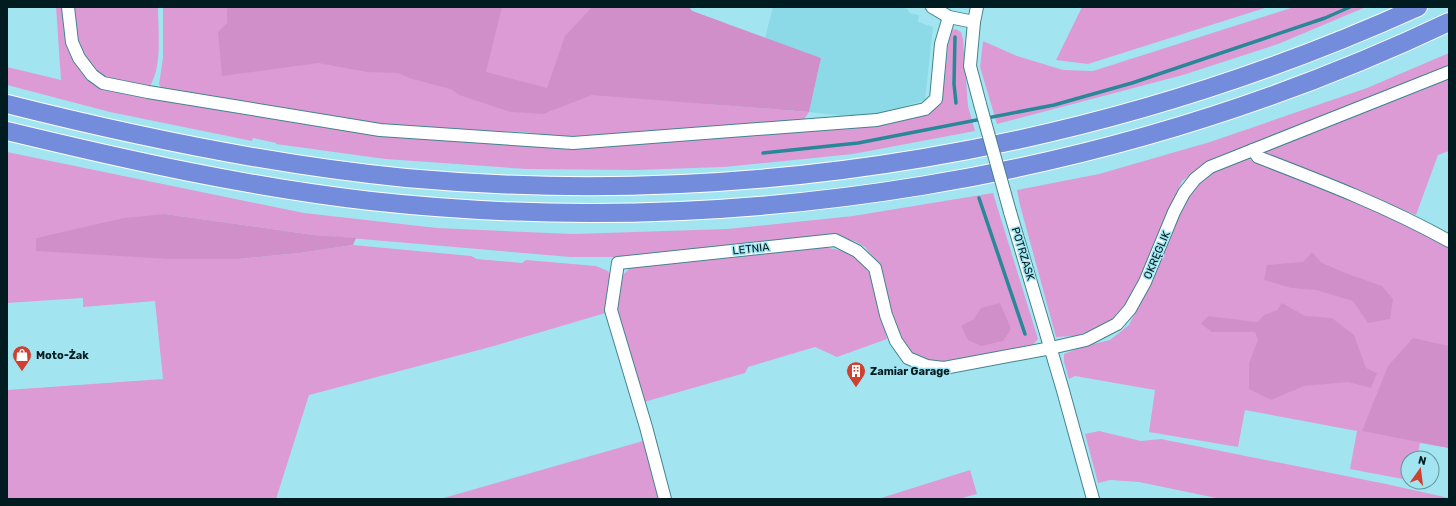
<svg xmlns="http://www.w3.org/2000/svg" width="1456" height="506" font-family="Rubik,sans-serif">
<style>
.built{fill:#8cd9e7}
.green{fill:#dd9bd6}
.forest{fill:#d18fca}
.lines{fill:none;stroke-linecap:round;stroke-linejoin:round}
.stream{stroke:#288898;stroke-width:3.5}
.minor-casing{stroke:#42838f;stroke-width:14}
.highway-casing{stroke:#fff;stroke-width:20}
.minor{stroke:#fff;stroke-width:12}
.highway{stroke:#748cdc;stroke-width:18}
.minor-bridge-casing{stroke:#42838f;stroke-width:14;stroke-linecap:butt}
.minor-bridge{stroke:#fff;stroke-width:12}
.labels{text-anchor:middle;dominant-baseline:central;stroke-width:3;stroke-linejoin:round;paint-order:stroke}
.street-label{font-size:11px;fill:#011c21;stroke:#a2e5f1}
.poi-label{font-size:11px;font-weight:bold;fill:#011c21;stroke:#a2e5f1;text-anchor:start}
</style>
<rect width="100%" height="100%" fill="#a2e5f1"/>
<polygon class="built" points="773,7 900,7 908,9 909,13 919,15 918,22 933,27 925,100 875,115 845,116 809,112 821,58 765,38"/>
<g class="green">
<polygon points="56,7 63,7 70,54 82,72 91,81 303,121 575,146 815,129 818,131 881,125 924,112 936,108 942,102 949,38 951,31 955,29 961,32 963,39 968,106 975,131 853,154 724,167 636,170 526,169 385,159 276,144 276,143 253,138 252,141 110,112 7,85 7,67 61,80"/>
<path d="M71 7H158C158 29 163 69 149 87L110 79 99 73 90 65 76 43Z"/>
<path d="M163 7H689L692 11 725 23 709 104 809 112 803 121 564 140C544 134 514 128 494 134L381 126 162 89 159 84 163 58Z"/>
<polygon points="1082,7 1268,7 1088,64 1056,60"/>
<polygon points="1294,7 1366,7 1278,44 1183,75 997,124 980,67 983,41 1017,56 1063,70 1093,71"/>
<polygon points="1449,53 1449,68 1207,164 1182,181 1137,284 1122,313 1105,325 1076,336 1056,337 1020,205 1017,190 1099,174 1210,142 1367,88"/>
<path d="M1449 76V151L1438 155 1416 215 1336 182 1264 155V149L1380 103C1404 100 1427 87 1449 76Z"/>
<polygon points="7,152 304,213 437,228 573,234 727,229 853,216 993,193 1038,339 1030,348 942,364 918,358 901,342 895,328 877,262 865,247 855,241 837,238 791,240 614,257 570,257 314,235 165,214 36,238 36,250 239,259 300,253 353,245 471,256 477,259 522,263 526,260 596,266 608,271 611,277 606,297 609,312 494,346 309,395 276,499 7,499 7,390 163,379 155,301 83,307 83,298 7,303"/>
<polygon points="1245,157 1262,165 1310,180 1449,244 1449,448 1420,443 1417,458 1408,458 1408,480 1350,469 1357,431 1245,410 1238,447 1149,432 1155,390 1075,376 1069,379 1064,362 1064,354 1085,346 1110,340 1129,325 1147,288 1178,211 1196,182 1211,170"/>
<path d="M811 247C824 247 836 248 848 253 878 266 881 311 887 339L837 357 815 347 748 367 745 373 644 402 615 304 621 277 631 267Z"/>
<polygon points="1099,431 1141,441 1161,439 1386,484 1449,498 1449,499 1221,499 1139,482 1110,480 1098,483 1085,434"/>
<polygon points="643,441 659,499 440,499"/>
<polygon points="970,470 977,494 958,499 878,499"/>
</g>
<g class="forest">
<polygon points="230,7 502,7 486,72 547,88 565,36 592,7 689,7 692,11 821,58 809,112 592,95 543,114 511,112 459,95 451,89 412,79 398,73 367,72 318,63 222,76 218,32 227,23 227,9"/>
<polygon points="165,214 314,235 356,238 353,245 300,253 239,259 168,259 36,251 36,238 124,218"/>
<polygon points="1312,252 1322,263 1348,274 1382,286 1393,299 1390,319 1368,323 1353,301 1316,290 1291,288 1264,280 1267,265 1303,262"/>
<polygon points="1000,303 1011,329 1003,341 981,346 968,340 961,326 974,319 981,308"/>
<polygon points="1282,303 1305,316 1332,318 1354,335 1366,368 1377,373 1371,388 1348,382 1304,386 1271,400 1249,389 1249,363 1258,340 1255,332 1212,332 1201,324 1208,316 1257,322 1264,315 1277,310"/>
<polygon points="1413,338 1449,346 1449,448 1362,431 1388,366"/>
</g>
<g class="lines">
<g class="stream">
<polyline points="955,37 954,84 956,103"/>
<polyline points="763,153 858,143 1054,105 1132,83 1325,18 1350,7"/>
<polyline points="979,198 1025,334"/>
</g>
<defs>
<g id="minor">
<polyline points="68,7 72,42 79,58 92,75 103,83 148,92 380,130 573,143 877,120 925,109 936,99 941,44 949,17"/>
<polyline points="932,7 949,17 974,22"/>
<polyline points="977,7 974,22 970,66 980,104"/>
<path d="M1253 150 1258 157C1323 182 1388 207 1449 241"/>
<polyline points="1010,212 1062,387 1093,499"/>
<polyline points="665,499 646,427 611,310 618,263 835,240 857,251 875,268 886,315 896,341 908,358 927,366 944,368 1051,348 1086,340 1117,324 1130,309 1145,282 1174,212 1184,193 1195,179 1210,167 1449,72"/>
</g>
<g id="highway">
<path d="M7 104C138 137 271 165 406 178 753 209 1100 151 1418 7"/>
<path d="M7 131C127 160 248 187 371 201 737 241 1116 180 1449 22"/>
</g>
</defs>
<use href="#minor" class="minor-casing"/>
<use href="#highway" class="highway-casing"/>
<use href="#minor" class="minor"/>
<use href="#highway" class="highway"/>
<defs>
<polyline id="minor-bridge" points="980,104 1010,212"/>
</defs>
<use href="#minor-bridge" class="minor-bridge-casing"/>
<use href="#minor-bridge" class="minor-bridge"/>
</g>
<defs>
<symbol id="shop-pin" viewBox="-11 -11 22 30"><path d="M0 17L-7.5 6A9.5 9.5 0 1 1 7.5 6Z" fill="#ce4130" stroke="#a2e5f1"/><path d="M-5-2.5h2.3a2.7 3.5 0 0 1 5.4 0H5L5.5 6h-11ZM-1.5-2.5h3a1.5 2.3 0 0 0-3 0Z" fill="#fff"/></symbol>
<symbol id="building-pin" viewBox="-11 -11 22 30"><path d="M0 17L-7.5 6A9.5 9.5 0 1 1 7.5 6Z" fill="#ce4130" stroke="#a2e5f1"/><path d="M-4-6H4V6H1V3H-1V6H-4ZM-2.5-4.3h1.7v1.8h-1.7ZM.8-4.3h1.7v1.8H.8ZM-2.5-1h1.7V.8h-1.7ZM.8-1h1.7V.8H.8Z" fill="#fff"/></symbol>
</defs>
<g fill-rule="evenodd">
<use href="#shop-pin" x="11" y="344" width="22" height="30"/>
<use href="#building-pin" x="845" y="360" width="22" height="30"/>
</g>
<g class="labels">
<g class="street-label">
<text transform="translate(751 249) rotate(-6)">LETNIA</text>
<text transform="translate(1023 254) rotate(73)">POTRZASK</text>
<text transform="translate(1157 255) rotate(-67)">OKRĘGLIK</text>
</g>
<g class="poi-label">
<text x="36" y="355">Moto-Żak</text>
<text x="870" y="371">Zamiar Garage</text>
</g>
</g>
<rect width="1456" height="506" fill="none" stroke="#011c21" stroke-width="16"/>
<g transform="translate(1420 470) rotate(14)"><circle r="19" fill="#a2e5f1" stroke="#62959e"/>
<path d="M0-3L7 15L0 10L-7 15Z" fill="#ce4130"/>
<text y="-6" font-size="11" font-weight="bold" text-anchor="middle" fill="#011c21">N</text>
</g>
</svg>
